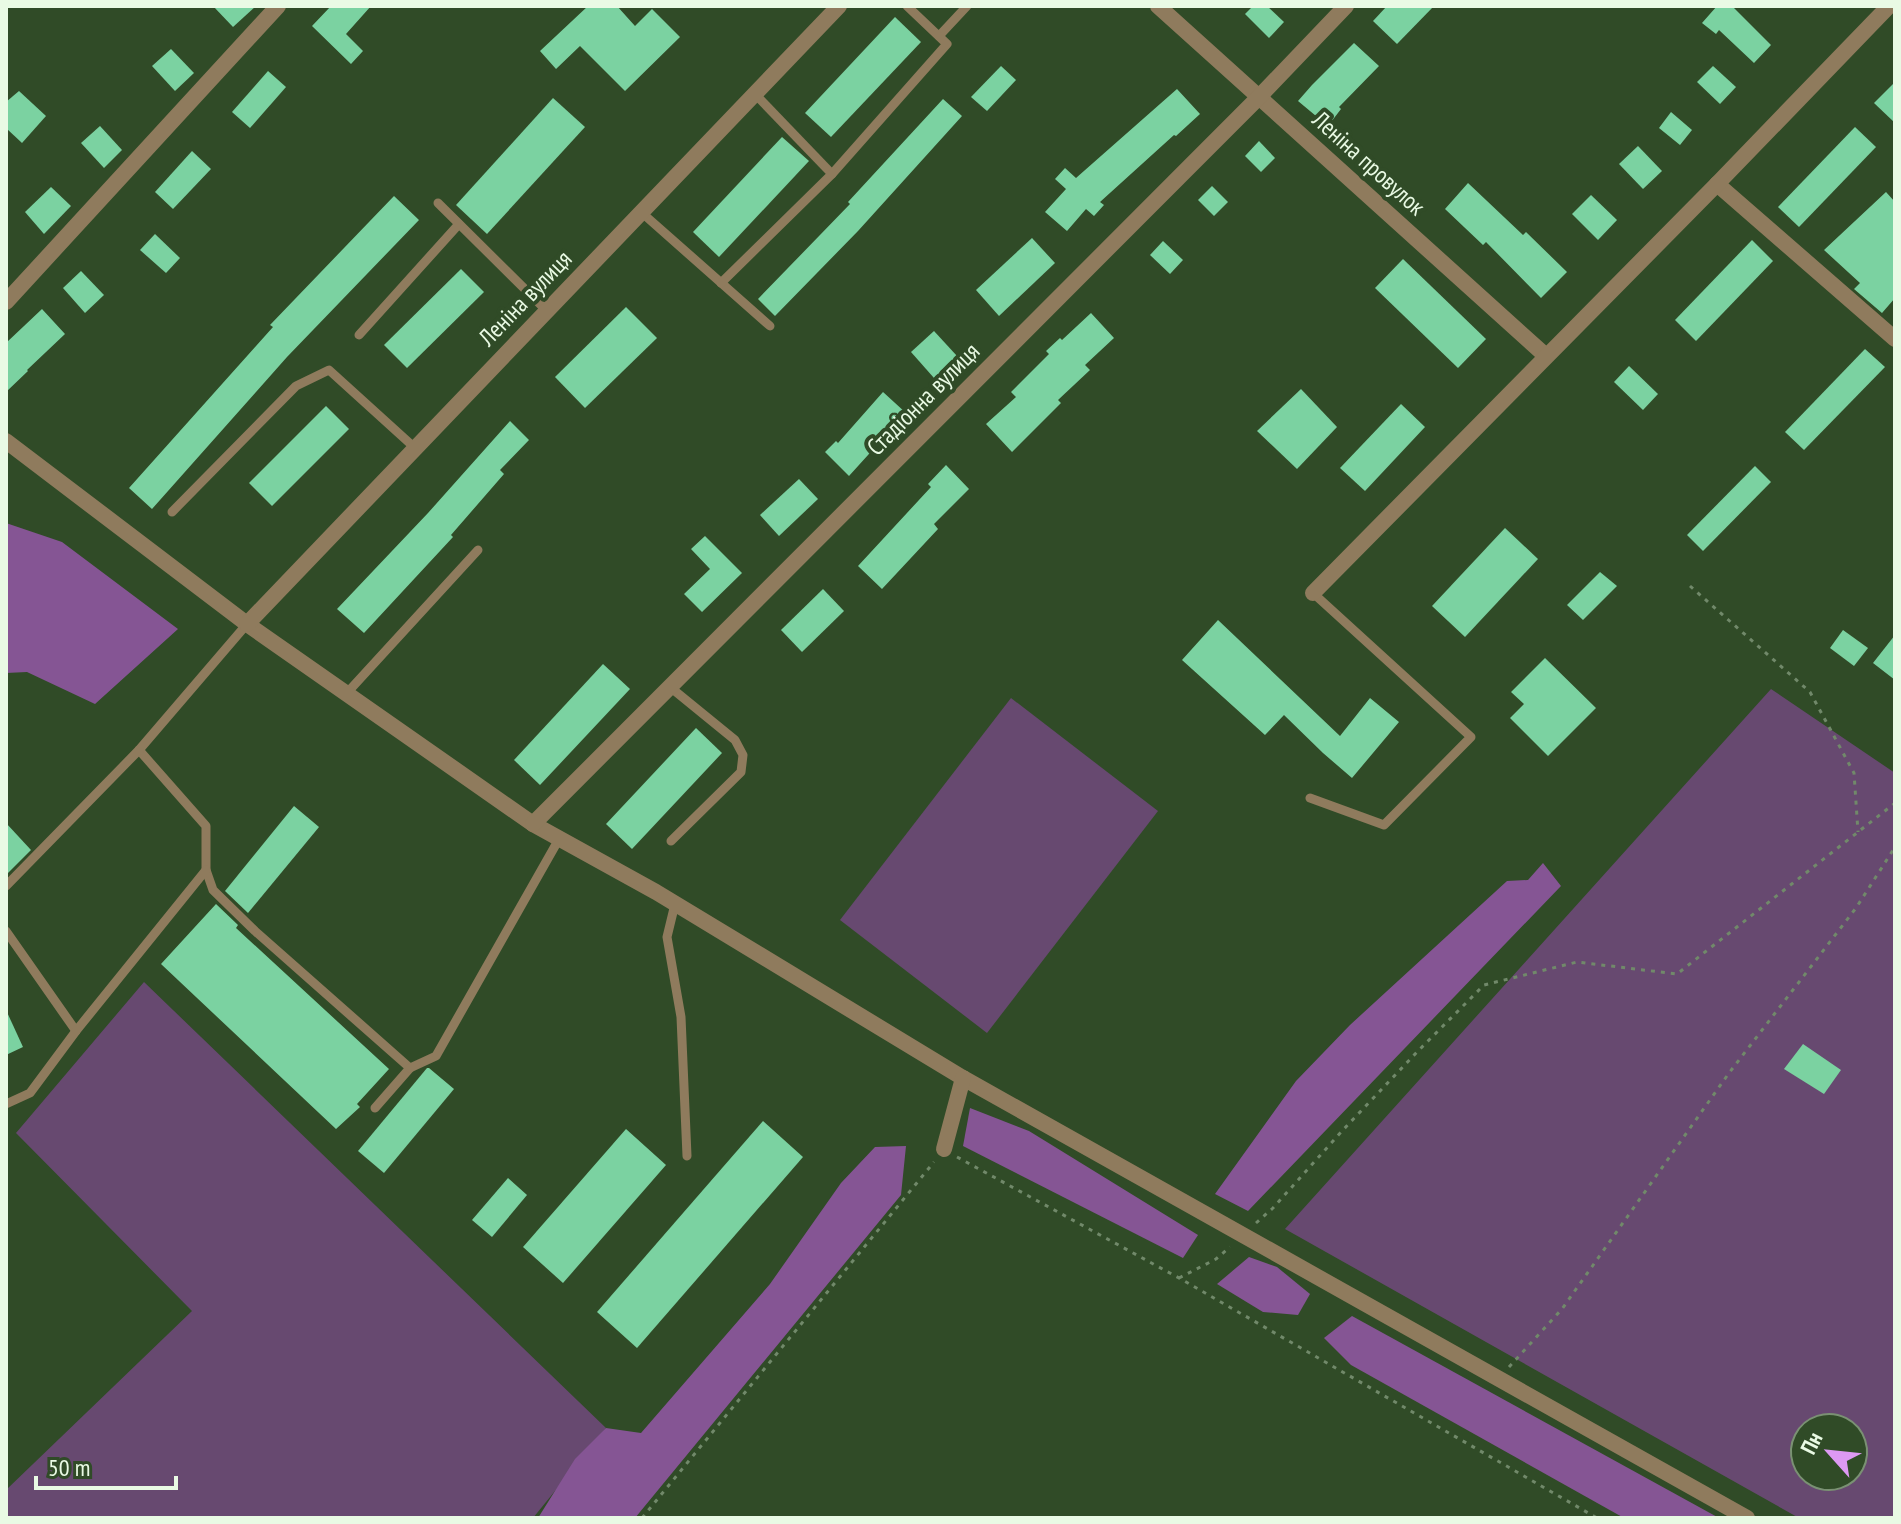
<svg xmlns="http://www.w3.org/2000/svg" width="1901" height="1524" font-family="'PT Sans Narrow',sans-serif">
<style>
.green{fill:#674970;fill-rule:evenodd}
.forest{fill:#855594}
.building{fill:#7bd2a1}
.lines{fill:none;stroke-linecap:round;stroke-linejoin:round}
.path{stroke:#71896a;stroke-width:3;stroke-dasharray:4 6;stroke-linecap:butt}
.lane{stroke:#8f7b5d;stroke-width:9}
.street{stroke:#8f7b5d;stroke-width:16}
.labels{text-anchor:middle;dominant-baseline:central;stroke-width:8;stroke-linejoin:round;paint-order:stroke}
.street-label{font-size:24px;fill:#e9fae4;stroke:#304b27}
</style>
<rect width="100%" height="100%" fill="#304b27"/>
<g class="green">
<path d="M1771 689 1895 773V1518H1799L1285 1229ZM1805 1428H1853V1476H1805Z"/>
<polygon points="1011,698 1158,811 987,1033 840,920"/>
<polygon points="144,982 606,1428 533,1518 6,1518 6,1490 192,1311 16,1133"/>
</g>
<g class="forest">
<polygon points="6,523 62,542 178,629 95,704 27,672 6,673"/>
<polygon points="1543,863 1561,886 1248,1211 1215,1194 1296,1081 1350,1025 1507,881 1528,880"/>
<polygon points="970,1108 1029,1131 1198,1235 1183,1258 963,1146"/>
<polygon points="906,1146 901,1195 635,1518 538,1518 575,1459 606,1428 641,1433 770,1284 841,1183 875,1147"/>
<polygon points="1249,1257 1277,1267 1310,1294 1298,1315 1263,1312 1217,1284"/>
<polygon points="1352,1316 1719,1518 1624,1518 1351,1365 1324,1338"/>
</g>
<g class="building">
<polygon points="213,6 256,6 233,27"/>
<polygon points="331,6 371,6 346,34 363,51 351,64 312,26"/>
<polygon points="588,6 617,6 635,26 652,9 680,37 625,91 580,46 556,69 540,51"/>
<polygon points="1253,6 1267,6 1284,22 1269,38 1245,14"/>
<polygon points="1387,6 1434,6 1397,44 1373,21"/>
<polygon points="1717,6 1732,6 1771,45 1754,63 1719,30 1716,34 1702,23"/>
<polygon points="895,17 921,42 831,137 805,113"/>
<polygon points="1354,43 1379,66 1339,107 1341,109 1328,126 1298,101 1312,85"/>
<polygon points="171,49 194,73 175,91 152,66"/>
<polygon points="1001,66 1016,80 987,111 971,97"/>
<polygon points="1713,66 1736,87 1720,104 1697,82"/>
<polygon points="268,71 286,87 250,128 232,112"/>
<polygon points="1895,82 1895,123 1874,103"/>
<polygon points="1177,89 1200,114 1176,136 1174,135 1100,202 1104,205 1094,216 1086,209 1067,231 1045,212 1066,189 1055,179 1065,168 1076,178"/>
<polygon points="19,91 46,116 22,143 6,128 6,102"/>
<polygon points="553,98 585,127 487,234 456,205"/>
<polygon points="943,99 962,116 858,231 775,316 758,299 850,204 848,202"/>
<polygon points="1671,112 1692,130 1680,145 1659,128"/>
<polygon points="100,126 122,150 104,168 81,143"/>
<polygon points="1855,127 1876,147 1799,227 1778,207"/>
<polygon points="782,137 809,161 719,257 693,232"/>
<polygon points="1259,141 1275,158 1261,172 1245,156"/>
<polygon points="1638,146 1662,171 1643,189 1619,164"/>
<polygon points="192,151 211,169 173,209 155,192"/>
<polygon points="1468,183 1523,235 1526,232 1567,272 1541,298 1486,242 1483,245 1445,209"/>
<polygon points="1212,186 1228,202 1214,216 1198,200"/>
<polygon points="51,187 71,206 44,234 25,212"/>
<polygon points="1886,192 1895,202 1895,298 1882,313 1854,289 1860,283 1824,250"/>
<polygon points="1591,195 1617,220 1598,240 1572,214"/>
<polygon points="394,196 419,220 287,357 152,509 129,488 273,327 270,325"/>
<polygon points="155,234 180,258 166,273 140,250"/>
<polygon points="1032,238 1055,263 999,316 976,290"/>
<polygon points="1752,240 1773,261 1696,341 1675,320"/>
<polygon points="1163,241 1183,260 1170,274 1150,255"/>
<polygon points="1403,259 1486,339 1458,368 1375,288"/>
<polygon points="461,269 484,292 407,368 384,345"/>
<polygon points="81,271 104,295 85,313 63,288"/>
<polygon points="626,307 657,338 585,408 555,377"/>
<polygon points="42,309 65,334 27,370 28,371 6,392 6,343"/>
<polygon points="1091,313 1114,338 1085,365 1090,370 1058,400 1061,403 1012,452 986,424 1016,397 1011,392 1049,354 1046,351 1060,338 1062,340"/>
<polygon points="934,331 957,356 934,378 911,352"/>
<polygon points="1865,349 1885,367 1804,450 1785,432"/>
<polygon points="1629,366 1658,394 1643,410 1614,382"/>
<polygon points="1301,389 1337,427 1297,469 1257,431"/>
<polygon points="883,392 906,413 849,476 825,452 836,441 838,443"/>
<polygon points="1401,404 1425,427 1365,491 1340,468"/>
<polygon points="326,406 349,429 272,506 249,483"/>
<polygon points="510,421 529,440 500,470 504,474 451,535 453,537 364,633 337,609 428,513"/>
<polygon points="946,465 969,489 934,524 938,529 882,589 858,566 931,487 928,484"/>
<polygon points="1755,466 1771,482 1703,551 1687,535"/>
<polygon points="799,479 818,499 779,536 760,515"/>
<polygon points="1505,528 1538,559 1465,637 1432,606"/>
<polygon points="705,536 742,573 702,612 684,594 710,569 691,549"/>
<polygon points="1600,572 1617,586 1583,620 1567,605"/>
<polygon points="823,589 844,611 802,652 781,630"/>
<polygon points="1218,620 1340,736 1370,698 1399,722 1352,778 1323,753 1284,715 1265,735 1182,660"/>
<polygon points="1843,630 1868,648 1854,666 1830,648"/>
<polygon points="1895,635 1895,680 1873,663"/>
<polygon points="1545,658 1596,708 1548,756 1510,718 1524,704 1511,692"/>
<polygon points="603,664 630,689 540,785 514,760"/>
<polygon points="696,728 722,753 632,849 606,824"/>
<polygon points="294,806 319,827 248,913 225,891"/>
<polygon points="6,823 31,850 6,875"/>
<polygon points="216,904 238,925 236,928 389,1069 357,1104 360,1107 336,1129 161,964"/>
<polygon points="6,1010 23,1047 6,1055"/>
<polygon points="1803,1044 1841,1070 1824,1094 1784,1069"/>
<polygon points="427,1068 429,1068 454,1089 384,1173 358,1151"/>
<polygon points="763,1121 803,1157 637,1348 597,1312"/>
<polygon points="626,1129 666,1165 563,1283 523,1247"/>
<polygon points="508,1178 527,1195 492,1237 472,1220"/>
</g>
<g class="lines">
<g class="path">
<polyline points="1690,586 1810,692 1854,773 1858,832"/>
<polyline points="957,1157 1179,1278 1597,1518"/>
<polyline points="1256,1223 1273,1208 1342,1131 1417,1052 1484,985 1577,962 1677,974 1895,803"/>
<polyline points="1179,1278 1216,1259 1230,1247"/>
<polyline points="1509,1367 1562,1309 1729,1073 1856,908 1895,847"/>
<polyline points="642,1518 934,1162"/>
</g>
<g class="lane">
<polyline points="939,36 967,6"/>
<polyline points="755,94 832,174"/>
<polyline points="438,203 547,311"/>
<polyline points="641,212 770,326"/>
<polyline points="721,283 832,174 947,44 907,6"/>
<polyline points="359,335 459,224"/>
<polyline points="172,512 296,386 329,370 415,448"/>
<polyline points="670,687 735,740 743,755 741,772 671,841"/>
<polyline points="346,694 478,550"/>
<polyline points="139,750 206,826 206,870 213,890 255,931 410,1068 375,1108"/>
<polyline points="1310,798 1384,825 1471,737 1313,593"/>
<polyline points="6,886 139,750 247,624"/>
<polyline points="675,904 667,937 681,1017 687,1156"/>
<polyline points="6,931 76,1031"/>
<polyline points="410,1068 436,1056 559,839"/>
<polyline points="6,1104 30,1093 76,1031 206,870"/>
</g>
<g class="street">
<polyline points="1158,6 1546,356"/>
<polyline points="1717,184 1895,339"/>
<polyline points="6,302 278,6"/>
<polyline points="6,441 247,624 533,824 656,892 963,1078 1747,1518"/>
<polyline points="1313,593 1717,184 1889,6"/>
<polyline points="247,624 839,6"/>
<polyline points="533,824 1260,96 1346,6"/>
<polyline points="944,1149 963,1078"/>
</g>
</g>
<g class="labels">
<g class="street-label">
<text transform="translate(1369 163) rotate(42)">Леніна провулок</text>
<text transform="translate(525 298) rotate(-46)">Леніна вулиця</text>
<text transform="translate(923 399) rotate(-45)">Стадіонна вулиця</text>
</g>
</g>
<rect width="1901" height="1524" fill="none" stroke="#e9fae4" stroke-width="16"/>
<g transform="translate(1829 1452) rotate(297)"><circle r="38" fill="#304b27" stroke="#7a9173" stroke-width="2"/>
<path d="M0-6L14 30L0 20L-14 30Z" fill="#dd99f3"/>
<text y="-12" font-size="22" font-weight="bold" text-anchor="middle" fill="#e9fae4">Пн</text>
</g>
<path d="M36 1476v12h140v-12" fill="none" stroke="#e9fae4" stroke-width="4"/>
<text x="48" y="1476" font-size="24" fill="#e9fae4" stroke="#304b27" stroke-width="6" paint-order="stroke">50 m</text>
</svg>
